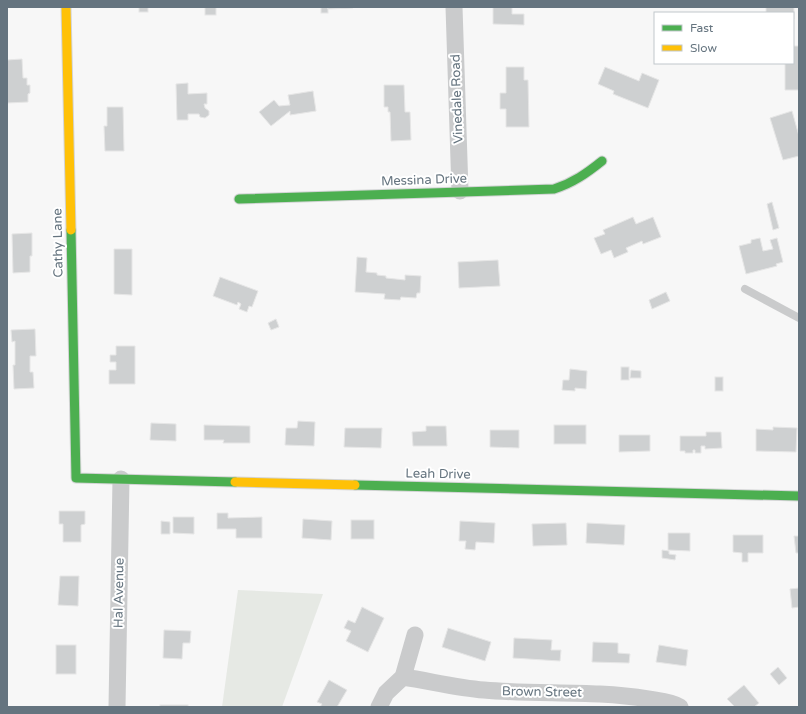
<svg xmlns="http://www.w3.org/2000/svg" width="806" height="714" font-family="'Varela Round',sans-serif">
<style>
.green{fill:#e6e9e4}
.building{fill:#ced0d1;stroke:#e6e6e6}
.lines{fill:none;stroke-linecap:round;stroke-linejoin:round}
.fast-casing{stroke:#d3d4d5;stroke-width:11}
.slow-casing{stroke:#d3d4d5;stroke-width:11}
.lane{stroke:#cacbcc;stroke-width:8}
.street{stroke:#cacbcc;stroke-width:17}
.fast{stroke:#4caf50;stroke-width:9}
.slow{stroke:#ffc107;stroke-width:9}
.labels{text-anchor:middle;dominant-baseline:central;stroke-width:4;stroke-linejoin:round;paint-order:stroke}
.street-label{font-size:13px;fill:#65747f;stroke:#fff}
</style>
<rect width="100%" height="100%" fill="#f7f7f7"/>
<polygon class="green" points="238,590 323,594 282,707 222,707"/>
<g class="building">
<rect x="139" y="7" width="9" height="5"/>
<rect x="205" y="7" width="11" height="8"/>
<rect x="321" y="7" width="7" height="6"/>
<polygon points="328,7 353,7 353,8 328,9"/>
<polygon points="493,7 512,7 512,14 524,14 524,25 493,24"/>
<polygon points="766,7 794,7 794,19 793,19 793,13 766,13"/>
<polygon points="793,46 799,46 799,90 785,90 785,63 793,63"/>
<polygon points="22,59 23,78 27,78 27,85 30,85 30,93 28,94 28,102 7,103 7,60"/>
<polygon points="506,67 524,67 524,80 528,80 529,127 506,127 506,109 500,109 500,93 506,93"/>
<polygon points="605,67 639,81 642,73 659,80 648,108 613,94 614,91 598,84"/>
<polygon points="188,83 188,94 207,93 207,104 204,104 205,108 209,111 209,115 205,118 200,117 199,114 188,114 188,120 177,120 176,84"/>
<polygon points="384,85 404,85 405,112 410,112 411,140 391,141 390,112 388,112 388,107 384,107"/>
<polygon points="313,91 316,111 290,115 290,111 271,126 259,112 274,100 279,106 290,105 288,95"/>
<polygon points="107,107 123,107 124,151 105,151 104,126 107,126"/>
<polygon points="792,111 799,136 799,156 783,160 770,118"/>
<polygon points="772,202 779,228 773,230 767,204"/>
<polygon points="633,217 636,224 653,217 661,237 643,244 642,241 626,248 628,252 614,258 611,250 601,254 594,238 605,234 603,230"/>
<polygon points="32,233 32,256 30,256 30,272 13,273 12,234"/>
<polygon points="760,238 763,251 773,249 770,240 777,238 783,262 776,264 777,266 746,274 739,246 751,243 751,240"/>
<polygon points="114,249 132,249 132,295 114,294"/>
<polygon points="357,257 367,258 366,272 377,273 377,275 386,276 386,278 405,280 405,275 421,276 420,293 417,293 416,298 401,297 400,300 384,299 385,294 355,292"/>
<polygon points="498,260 500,286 459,288 458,262"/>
<polygon points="220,277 258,291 252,307 249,306 247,312 239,309 241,304 238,302 237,305 213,296"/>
<polygon points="666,292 670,301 652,309 649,300"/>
<polygon points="276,319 279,327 271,330 268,323"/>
<polygon points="35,329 36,356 30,356 30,372 33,372 34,388 14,389 13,365 15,365 15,341 12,342 11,330"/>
<polygon points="116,346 135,346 135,384 109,384 109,370 116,370 116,362 110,362 110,355 116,355"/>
<rect x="621" y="367" width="8" height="13"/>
<polygon points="570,369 587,371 586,389 575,388 575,391 562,390 563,380 569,380"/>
<polygon points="631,370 641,371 641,378 630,378"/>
<rect x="715" y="377" width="8" height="14"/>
<polygon points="298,421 315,422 314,446 285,445 286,428 297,428"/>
<polygon points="151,423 176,424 176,441 150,440"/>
<polygon points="204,425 250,426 250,443 223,443 224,440 204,440"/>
<rect x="554" y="425" width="32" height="19"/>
<polygon points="426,426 446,426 447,446 413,446 412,432 426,431"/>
<polygon points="773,427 797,428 796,452 756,451 756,429 773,430"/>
<polygon points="345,428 382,428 381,448 344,447"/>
<polygon points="490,430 519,430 519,448 490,447"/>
<polygon points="706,432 721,432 722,448 705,449 705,446 701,446 701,453 695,453 695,450 693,450 693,453 685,453 685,451 680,451 680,436 706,436"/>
<polygon points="619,435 650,435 650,451 619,452"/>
<polygon points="59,511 85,511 85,524 81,525 81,542 63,542 63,524 59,524"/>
<polygon points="217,513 228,513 228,518 262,517 262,538 236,538 236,529 217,529"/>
<polygon points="173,517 194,517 194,534 173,533"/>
<polygon points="303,519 332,521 331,540 302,538"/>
<rect x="351" y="520" width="23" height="19"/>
<polygon points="161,521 170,522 170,534 161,534"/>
<polygon points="460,521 495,523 494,543 476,542 475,550 465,549 466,541 459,541"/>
<polygon points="566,523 567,545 533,546 532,524"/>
<polygon points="587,523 625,525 624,545 586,543"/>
<polygon points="668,533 690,533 690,551 668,550"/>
<polygon points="733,535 763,535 763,553 748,553 748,562 742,562 742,553 733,552"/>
<polygon points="794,536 799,536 799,553 796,553"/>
<polygon points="662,550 669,551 669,554 676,555 675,560 662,558"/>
<polygon points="60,576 79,576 78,606 58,605"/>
<polygon points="799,588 799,607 792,608 790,589"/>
<polygon points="362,607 384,618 368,652 346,641 351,631 344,628 348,620 355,623"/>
<polygon points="448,628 491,642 485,661 442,647"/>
<polygon points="164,630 191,631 190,643 183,643 182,659 163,658"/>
<polygon points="514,638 552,640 551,650 561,650 560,661 513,658"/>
<polygon points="593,642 618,643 618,653 630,654 629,663 592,662"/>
<rect x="56" y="645" width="20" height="29"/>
<polygon points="659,645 688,650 686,666 656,662"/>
<polygon points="778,667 787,678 779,685 770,674"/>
<polygon points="329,680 347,690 337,707 320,707 322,704 317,702"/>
<polygon points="744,685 759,703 754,707 735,707 727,699"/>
<rect x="160" y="705" width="28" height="2"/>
</g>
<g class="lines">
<defs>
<g id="fast">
<path d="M239 199 554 189C573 183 587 173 602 161"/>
<polyline points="71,230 76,478 235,482"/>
<polyline points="355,485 799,496"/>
</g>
<g id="slow">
<polyline points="66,7 71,230"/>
<polyline points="235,482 355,485"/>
</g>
</defs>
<use href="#fast" class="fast-casing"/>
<use href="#slow" class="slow-casing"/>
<polyline class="lane" points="745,289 799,318"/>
<g class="street">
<polyline points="454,7 460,191"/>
<path d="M403 677C430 681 457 688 484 690 539 695 593 690 648 699 659 701 670 701 680 707"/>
<polyline points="117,707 121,479"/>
<polyline points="379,707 386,693 403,677 415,635"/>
</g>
<use href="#fast" class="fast"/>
<use href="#slow" class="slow"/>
</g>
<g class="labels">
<g class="street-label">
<text transform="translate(457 99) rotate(-92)">Vinedale Road</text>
<text transform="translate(424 180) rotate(-2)">Messina Drive</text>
<text transform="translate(58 243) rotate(-91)">Cathy Lane</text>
<text transform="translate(438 474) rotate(1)">Leah Drive</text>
<text transform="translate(119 593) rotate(-89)">Hal Avenue</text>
<text transform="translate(542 692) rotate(1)">Brown Street</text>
</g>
</g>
<rect width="806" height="714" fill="none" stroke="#65747f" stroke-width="16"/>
<rect x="654" y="12" width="140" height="52" fill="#ffffff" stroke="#c1c7cc"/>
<rect x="662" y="25" width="20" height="6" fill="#4caf50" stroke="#c1c7cc"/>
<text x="690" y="32" font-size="12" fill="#65747f">Fast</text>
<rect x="662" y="45" width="20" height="6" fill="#ffc107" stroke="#c1c7cc"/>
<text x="690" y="52" font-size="12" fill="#65747f">Slow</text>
</svg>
